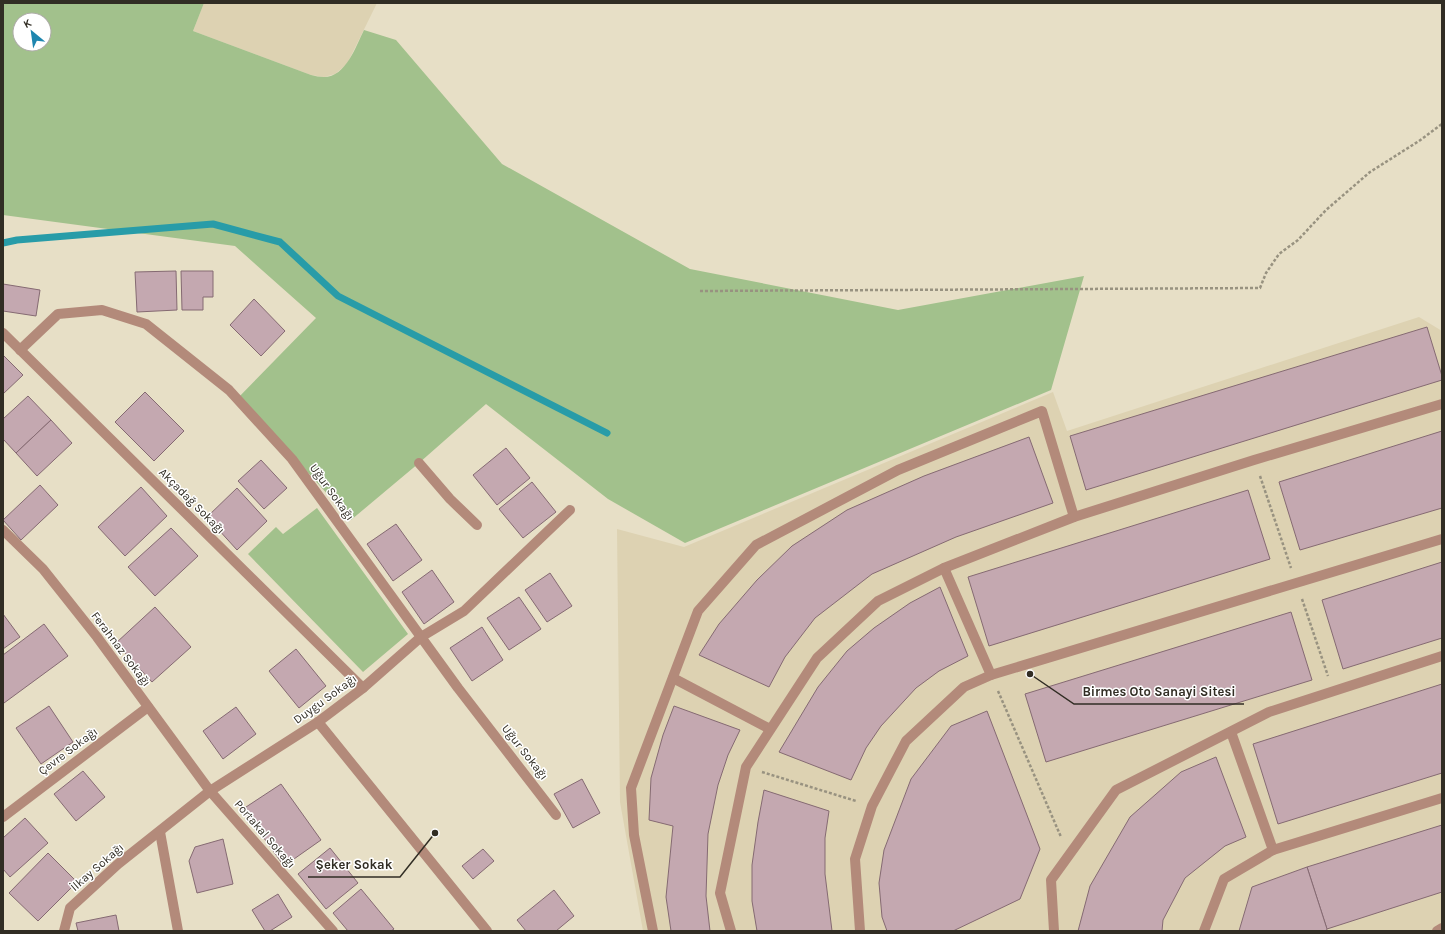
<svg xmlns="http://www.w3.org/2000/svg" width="1445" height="934" font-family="Karla,sans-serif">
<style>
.built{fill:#ddd2b2}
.green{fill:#a2c18c;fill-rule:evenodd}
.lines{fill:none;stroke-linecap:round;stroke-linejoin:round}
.stream{stroke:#289ca8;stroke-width:7}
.building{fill:#c4a8b0;stroke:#856a72}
.path{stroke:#989280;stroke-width:2.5;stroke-dasharray:3 2;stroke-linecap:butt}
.minor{stroke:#b38a7a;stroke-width:10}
.labels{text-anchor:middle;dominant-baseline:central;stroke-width:3;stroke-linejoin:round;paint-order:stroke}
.street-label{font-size:12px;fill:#312d24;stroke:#fff}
.leader{fill:none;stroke:#312d24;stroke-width:1.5}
.callout-dot{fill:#312d24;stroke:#fff;stroke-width:1.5}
.callout-label{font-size:13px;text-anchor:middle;font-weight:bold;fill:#312d24;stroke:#fff;stroke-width:3;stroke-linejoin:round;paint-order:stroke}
</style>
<rect width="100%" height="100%" fill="#e7dfc6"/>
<g class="built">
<polygon points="204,3 377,3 347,64 335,74 324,77 311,75 193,31"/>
<polygon points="1419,317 1442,331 1442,931 643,931 620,802 617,529 684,547 1053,392 1067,431"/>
</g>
<g class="green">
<path d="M3 3H204L193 31 311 75C315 76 320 77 324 77 346 77 356 46 364 30L396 40 502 164 690 269 898 310 1084 276 1051 390 685 543 608 499 486 404 419 463 351 520 301 465 236 400 316 318 235 246 3 215ZM20 20H44V44H20Z"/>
<polygon points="317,508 408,634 363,672 248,554 276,527 283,534"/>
</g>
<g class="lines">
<polyline class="stream" points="3,243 17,240 213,224 280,242 338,296 607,433"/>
</g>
<g class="building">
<polygon points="176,271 177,310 137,312 135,272"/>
<polygon points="181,271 213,271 213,297 203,297 203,310 182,310"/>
<polygon points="3,284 40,290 36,316 3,311"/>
<polygon points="254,299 285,331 261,356 230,325"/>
<polygon points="1427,327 1442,376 1442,380 1086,490 1070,436"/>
<polygon points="3,355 23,375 3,394"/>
<polygon points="145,392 184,431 154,461 115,422"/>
<polygon points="28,396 51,420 16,453 3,439 3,419"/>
<polygon points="51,420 72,443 37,476 16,453"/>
<polygon points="1442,431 1442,508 1300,550 1279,482"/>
<polygon points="1029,437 1053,503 956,537 872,574 815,618 785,657 769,687 699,655 719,624 757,580 792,546 847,510 924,476"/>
<polygon points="506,448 530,478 497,505 473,475"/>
<polygon points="261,460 287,488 264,509 238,481"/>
<polygon points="532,482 556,512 523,538 499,509"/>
<polygon points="40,485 58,505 21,540 3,520"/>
<polygon points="141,487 167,516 125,556 98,527"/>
<polygon points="237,488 267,521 237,550 207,517"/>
<polygon points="1248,490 1270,559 989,646 968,577"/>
<polygon points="396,524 422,560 393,581 367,544"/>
<polygon points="171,528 198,556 155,596 128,567"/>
<polygon points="1442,562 1442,638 1343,669 1322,600"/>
<polygon points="432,570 454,602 424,624 402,592"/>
<polygon points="550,573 572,606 547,622 525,590"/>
<polygon points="940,587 968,656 939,671 916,688 881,726 866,748 851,780 779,752 818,687 847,651 874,628 910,603"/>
<polygon points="519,597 541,629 509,650 487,618"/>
<polygon points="155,607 191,647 152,682 116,643"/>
<polygon points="1291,612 1312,680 1046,762 1025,694"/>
<polygon points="3,614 20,637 3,649"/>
<polygon points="44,624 68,656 4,703 3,701 3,655"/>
<polygon points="482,627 503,660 472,681 450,648"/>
<polygon points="296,649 326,686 299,708 269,671"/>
<polygon points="1442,684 1442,773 1278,824 1253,744"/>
<polygon points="49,706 73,742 41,764 16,728"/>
<polygon points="674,706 740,730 728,755 718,785 708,834 706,896 710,931 671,931 666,897 673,826 649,820 651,778 663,735"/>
<polygon points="236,707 256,734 223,759 203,731"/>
<polygon points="987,711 1040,849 1020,899 953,931 887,931 882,917 879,883 884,850 911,779 951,726"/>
<polygon points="1216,757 1246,837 1225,846 1185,878 1163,920 1162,931 1078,931 1090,886 1130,817 1181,772"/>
<polygon points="83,771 105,797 76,821 54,794"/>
<polygon points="582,779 600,813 573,828 554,794"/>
<polygon points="281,784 321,840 284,866 243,809"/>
<polygon points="764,790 829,811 825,838 825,874 832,931 757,931 752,901 752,865 758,822"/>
<polygon points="25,818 48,843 10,877 3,869 3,838"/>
<polygon points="1442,825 1442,892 1327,929 1307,867"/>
<polygon points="223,839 233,884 197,893 189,861 195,847"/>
<polygon points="330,848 358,883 326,909 298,874"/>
<polygon points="483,849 494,861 473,879 462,866"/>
<polygon points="48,853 77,882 38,921 9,893"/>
<polygon points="1307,867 1327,929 1326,931 1239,931 1252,887"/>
<polygon points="361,889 394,929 391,931 348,931 333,913"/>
<polygon points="554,890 574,916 556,931 526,931 517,920"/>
<polygon points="278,894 292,917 270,931 265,931 252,910"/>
<polygon points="116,915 119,931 78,931 76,923"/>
</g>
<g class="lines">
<g class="path">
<polyline points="700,291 1260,288 1266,273 1279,254 1298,240 1326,210 1370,172 1419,141 1442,124"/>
<polyline points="1260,476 1291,568"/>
<polyline points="1302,599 1328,676"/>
<polyline points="998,691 1061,837"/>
<polyline points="762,772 856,801"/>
</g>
<g class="minor">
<polyline points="3,333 363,688"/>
<polyline points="20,350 58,314 102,310 146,324 229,390 292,459 458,688 556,815"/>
<polyline points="419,463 450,499 477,525"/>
<polyline points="3,530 43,569 97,637 210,791 333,931"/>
<polyline points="944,568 991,675"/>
<polyline points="673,678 770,729"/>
<polyline points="318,722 487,931"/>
<polyline points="1231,732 1273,850"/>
<polyline points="3,817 148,707"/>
<polyline points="160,832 178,931"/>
<polyline points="64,931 70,908 118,864 210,791 318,722 363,688 421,637 464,611 570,510"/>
<polyline points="653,931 634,835 631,788 698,611 756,545 898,470 1042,411 1074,517"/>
<polyline points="731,931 720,893 746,767 817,658 878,601 944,568 1074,517 1254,460 1442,404"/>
<polyline points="860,931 855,859 872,806 906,741 964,687 991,675 1442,539"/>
<polyline points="1054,931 1051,880 1116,790 1269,712 1442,656"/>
<polyline points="1204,931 1224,879 1273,850 1442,798"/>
<polyline points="1437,931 1442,928"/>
</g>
</g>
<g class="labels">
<g class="street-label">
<text transform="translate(332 492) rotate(54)">Uğur Sokağı</text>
<text transform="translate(192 501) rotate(45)">Akçadağ Sokağı</text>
<text transform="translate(121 649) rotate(53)">Ferahnaz Sokağı</text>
<text transform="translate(325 699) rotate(-36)">Duygu Sokağı</text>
<text transform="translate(68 751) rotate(-37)">Çevre Sokağı</text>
<text transform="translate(525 752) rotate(52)">Uğur Sokağı</text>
<text transform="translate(265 834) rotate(49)">Portakal Sokağı</text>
<text transform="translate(97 867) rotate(-41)">İlkay Sokağı</text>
</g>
</g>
<path class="leader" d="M1030 674L1074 704H1244M435 833L400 877H308"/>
<g class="callout-dot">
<circle cx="1030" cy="674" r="4"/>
<circle cx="435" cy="833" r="4"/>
</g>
<g class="callout-label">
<text x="1159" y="696">Birmes Oto Sanayi Sitesi</text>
<text x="354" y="869">Şeker Sokak</text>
</g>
<rect width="1445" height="934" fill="none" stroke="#312d24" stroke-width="8"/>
<g transform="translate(32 32) rotate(331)"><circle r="19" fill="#ffffff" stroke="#adaba7"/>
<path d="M0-3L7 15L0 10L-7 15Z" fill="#1e86af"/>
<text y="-6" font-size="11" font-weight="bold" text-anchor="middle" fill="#312d24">K</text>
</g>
</svg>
